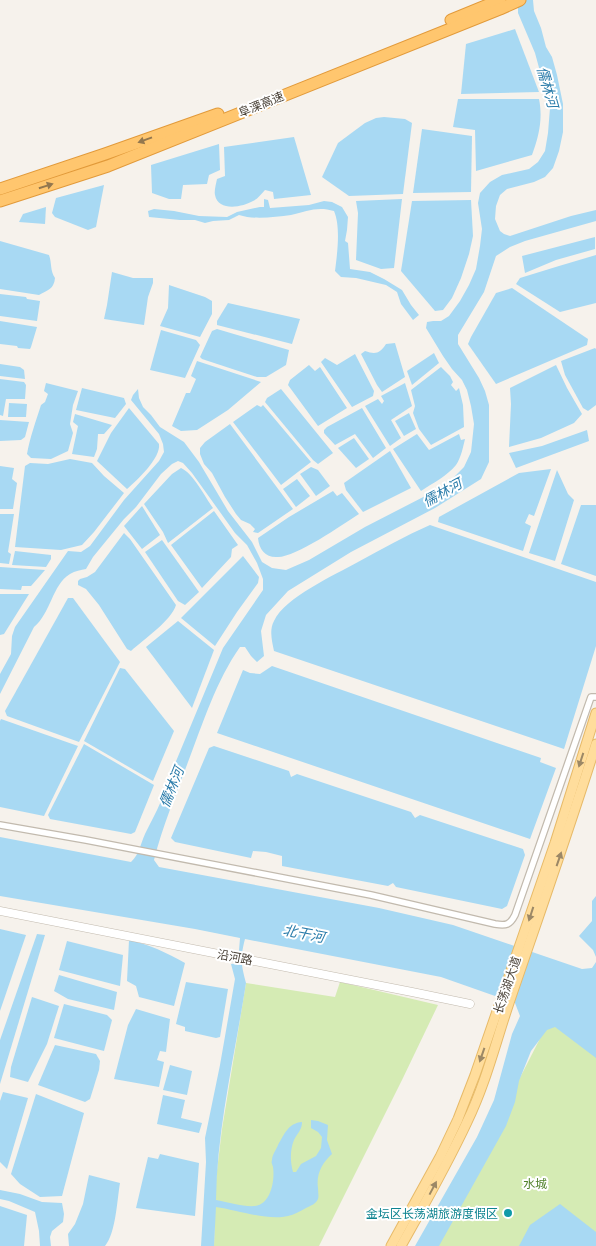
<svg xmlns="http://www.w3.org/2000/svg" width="596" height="1246" font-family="Inter,'Noto Sans SC',sans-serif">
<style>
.green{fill:#d5ebb4}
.water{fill:#a8d9f3}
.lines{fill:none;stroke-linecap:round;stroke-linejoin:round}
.minor-casing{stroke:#c2baae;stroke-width:8}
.tertiary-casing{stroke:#c2baae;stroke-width:9}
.primary-casing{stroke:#e7ba68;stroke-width:11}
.motorway-casing{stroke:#e29a3a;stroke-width:13}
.minor{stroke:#fff;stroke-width:5.5}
.tertiary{stroke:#fff;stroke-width:8}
.primary{stroke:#ffdd9c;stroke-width:9}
.motorway{stroke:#ffc66e;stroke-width:11}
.oneway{fill:#93774e}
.oneway2{fill:#9c8866}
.culture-dot{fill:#0f9aa8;stroke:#fff;stroke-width:2}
.labels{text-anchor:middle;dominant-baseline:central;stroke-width:4;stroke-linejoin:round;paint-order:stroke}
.street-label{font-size:12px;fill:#4b4339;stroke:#fff}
.park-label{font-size:12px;fill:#4f8029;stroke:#fff}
.culture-label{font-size:12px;fill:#0d838f;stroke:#fff;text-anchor:end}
.water-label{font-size:14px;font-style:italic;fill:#2a7caa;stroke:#fff}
</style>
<rect width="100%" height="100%" fill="#f6f2ec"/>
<g class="green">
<polygon points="340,982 438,1005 402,1080 319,1246 214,1246 216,1179 222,1129 246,983 335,997"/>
<polygon points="596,1013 596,1246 434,1246 552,1015"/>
</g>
<g class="water">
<path d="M518 0H533L534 11 541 28 546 47 552 57 557 75 563 104V132L559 151 553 168 545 177 534 182 507 189 500 195 496 206 495 219 500 231 504 234 510 236 571 216 596 210V221L525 241 510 247 496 256 484 292 458 335V344L479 378 485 391 489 405V462L481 479 435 508 351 552 288 591 266 615 261 631 264 656 257 662 251 656 245 647H240C216 681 203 723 188 762 176 795 162 827 154 860L159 867 379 908 453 925 582 969 592 968 596 962V1058L555 1027 547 1030 531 1051 519 1081 515 1102 506 1126 439 1246H415L477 1137 494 1100 512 1034 520 1016 515 1003 441 977 245 939C240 958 241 964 246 983 235 1055 217 1127 216 1200 227 1202 244 1207 255 1206 271 1204 275 1180 273 1167 272 1163 271 1163 272 1160 272 1155 276 1150 278 1145 284 1135 288 1123 302 1122 302 1130 298 1132 294 1140 290 1150 290 1161 293 1172H296L301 1164 316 1156 321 1148 322 1137 318 1132 311 1128V1120L318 1121 328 1125 327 1140 332 1154C322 1163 316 1174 318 1188 318 1192 319 1196 318 1199 316 1204 310 1206 306 1208 300 1211 294 1215 288 1216 268 1221 237 1210 216 1207L214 1246H201L206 1162 205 1138 220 1065 235 979 231 964 238 963 240 938 195 929 0 896V837L131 862C140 853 140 845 145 834 153 817 163 801 167 783L223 648 263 590V579L257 563 247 545 235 533 192 473 183 463 178 461 172 464 161 474 136 507 124 519 93 557 86 569C81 570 75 571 70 574 52 585 51 613 34 627L0 694V674L11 654 12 636 15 627 68 551 81 552 90 546 124 500 159 461 164 452 163 444 159 434 131 400 133 395 138 389 139 398 143 407 151 415 160 427 184 442 199 462 228 511 252 542 262 562 272 568 286 570 309 560 365 527 433 492 450 481 464 467 471 452 474 424 471 406 467 390 462 380 452 369 443 356 426 328 427 322 433 321H441L449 316 460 301 469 285 476 269 480 246 482 229 478 203 480 193 490 182 502 175 529 169 538 162 545 151 548 133 550 108 535 53 518 13Z"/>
<polygon points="515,29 539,92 461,94 466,44"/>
<path d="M458 99H539C543 119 539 136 532 155L476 171 475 130 453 127Z"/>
<polygon points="384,117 405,119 412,123 403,194 349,196 322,177 338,143 365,123 376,118"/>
<polygon points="422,129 472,136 471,192 413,193"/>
<path d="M294 137 311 195 274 199 273 192 265 190C261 194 258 199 253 201 243 207 218 212 215 195 214 191 216 184 217 179L225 176 224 147Z"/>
<polygon points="219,144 220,170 209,175 207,184 183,185 181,199 169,199 152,193 151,165"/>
<polygon points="104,185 96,227 88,230 55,217 52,213 56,198"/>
<path d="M264 199 268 200 270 208 309 205 324 201 332 202 342 207 348 217 347 230 345 241 348 243 350 269 370 272 384 279 402 290 411 305 419 315 413 320 401 304 397 292 386 285 356 278 341 277 335 271C337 255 341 227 334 211 318 206 307 211 291 215 275 217 254 220 239 215L229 220 213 221 205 223 195 220H180L149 217 148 211 154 209 174 211 199 216 227 217 237 212 260 207H264Z"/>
<polygon points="402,199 394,268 381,269 356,260 358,213 356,201"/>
<polygon points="471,200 473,236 469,254 461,278 452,298 443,310 435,311 401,271 412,201"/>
<polygon points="46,207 45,224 19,222 23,214"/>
<polygon points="595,237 595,249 556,260 525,273 522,256"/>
<path d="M0 241 49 255C52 263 50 271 55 278 54 289 48 290 39 295L0 289Z"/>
<polygon points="596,255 596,303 560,312 516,284 520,278 559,266"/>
<polygon points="112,272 133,278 153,278 153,283 148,297 144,325 104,319 107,305"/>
<polygon points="169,285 205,297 212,301 212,314 200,337 160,326 168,308"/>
<polygon points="512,288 588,339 587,345 496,384 468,344 471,337 496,293"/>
<polygon points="0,294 26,297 27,299 40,301 37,321 0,316"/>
<polygon points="228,303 300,319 292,344 217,325 217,321"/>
<polygon points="0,321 37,327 31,347 30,349 18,348 17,346 0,344"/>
<polygon points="217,329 289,350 286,365 266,377 257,377 202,359 200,357 212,331"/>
<polygon points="161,330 196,340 200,345 185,378 150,370"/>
<path d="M395 343 405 377 382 392 377 385 361 354 365 351C376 355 380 353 386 344Z"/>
<polygon points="595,348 596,349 596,405 588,411 583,408 565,375 561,361"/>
<polygon points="434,353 439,363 412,385 407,371"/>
<polygon points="355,354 374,391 373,396 352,407 321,362 325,358 337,365"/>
<polygon points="197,361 261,382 228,410 197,430 181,431 172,426 186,393 190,393 196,379 191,376"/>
<polygon points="0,364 20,367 24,370 25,379 0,376"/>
<polygon points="309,365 315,371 320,367 347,408 318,426 288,385 290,380"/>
<polygon points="556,365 567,388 582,414 574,423 541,438 509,447 511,404 510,388"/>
<polygon points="441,367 450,376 453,382 451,385 456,391 459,388 463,405 464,427 431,445 419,429 413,413 415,406 411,390"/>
<polygon points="0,379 24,382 26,385 25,399 6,399 3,416 0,415"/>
<path d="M46 383 78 391 73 405 70 424 73 433 68 451 51 459 31 458 27 454C30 437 36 421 41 405L45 402 48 394 44 391Z"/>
<polygon points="405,383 412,406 391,420 401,438 390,446 365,406 378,399 382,404 384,401 381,396"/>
<polygon points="82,388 124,398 126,404 115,418 76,410"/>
<polygon points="281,389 333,453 318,464 313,460 265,402 267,398"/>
<polygon points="9,403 27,404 26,417 8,417"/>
<polygon points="257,405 261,407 263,405 311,462 281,485 233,422"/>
<path d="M129 408 159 444C161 458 137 480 127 489L97 461 111 433Z"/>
<polygon points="362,408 386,448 373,458 355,434 335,445 324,433 324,430 327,427"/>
<polygon points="409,413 416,429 404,436 395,421"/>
<polygon points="75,414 112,425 104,434 98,434 97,449 94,457 72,454 78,426 73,422"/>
<polygon points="0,420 29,422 25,437 21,440 0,441"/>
<polygon points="230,424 293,509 258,533 253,532 255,529 250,524 241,520 236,514 225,497 212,473 204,464 200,454 200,448 205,442"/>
<polygon points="587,430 589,441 516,468 509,453 542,446"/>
<path d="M417 434 429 450 459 434 461 440 465 439C463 447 461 458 456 465 447 476 433 483 421 491L393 449Z"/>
<polygon points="354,438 369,459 356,468 338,448"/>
<polygon points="390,451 411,488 363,512 346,490 344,483"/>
<polygon points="70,459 92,463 104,476 124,493 94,532 82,545 61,550 15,547 25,466 30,463 48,464"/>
<polygon points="0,466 14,468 12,479 17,483 13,509 0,509"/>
<polygon points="311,467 318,470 330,486 316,496 300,474"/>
<path d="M181 468C193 473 205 497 213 508L168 543 163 532 144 504 172 474Z"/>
<polygon points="551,469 534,516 529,514 525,523 531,526 523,551 438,522 439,517 519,473"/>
<polygon points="557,470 568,494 574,500 555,561 529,553"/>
<polygon points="297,479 310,496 296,507 283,489"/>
<path d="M333 491 337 496 342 493 359 514C342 525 296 557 278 557 266 558 259 550 258 538L289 517Z"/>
<polygon points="581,505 596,505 596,576 561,564"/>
<polygon points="142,506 160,535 142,549 124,526"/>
<polygon points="214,511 238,545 232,549 231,557 202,588 171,545"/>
<polygon points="0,514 14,514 8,552 11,554 9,564 0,563"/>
<path d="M430 525 596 582V646L564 749 274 651C272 641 269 630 274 621 285 597 335 575 358 562 382 549 405 536 430 525Z"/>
<path d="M124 533 130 539 176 605C172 620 143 640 131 651L127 649 99 605 86 589 78 585V581L80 579 87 577 95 572Z"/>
<polygon points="162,540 199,592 185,605 178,601 145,552"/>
<polygon points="15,551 51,555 51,559 46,567 12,565"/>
<polygon points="243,556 259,577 258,583 237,612 215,646 181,618"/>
<polygon points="0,567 45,570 31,586 22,586 21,590 0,589"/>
<polygon points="0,594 29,594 4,634 0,635"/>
<polygon points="68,598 73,598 120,662 79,742 7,716 5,711"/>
<polygon points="178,621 214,650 192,708 146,647"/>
<polygon points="272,666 541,758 540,762 556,768 530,839 217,733 243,670 250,673 260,674"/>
<polygon points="120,668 125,669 174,731 153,781 84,741"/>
<polygon points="1,719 78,746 44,816 0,807 0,721"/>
<polygon points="84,744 154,785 135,832 131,834 50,819 48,815"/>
<polygon points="214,746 289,771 291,777 297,774 411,812 415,818 420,815 523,849 525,855 507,906 502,909 396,887 393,883 388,886 282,866 282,856 266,852 253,851 251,858 175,842 171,838 209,748"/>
<polygon points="596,896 596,957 593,950 579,936 592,921 592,901"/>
<polygon points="0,929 26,935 0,1011"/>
<polygon points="37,934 45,935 0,1084 0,1040"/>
<path d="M129 940C149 944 167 953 185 963L174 1006 139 997 136 986 127 981Z"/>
<polygon points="67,941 123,955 120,986 59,970"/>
<polygon points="59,975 117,992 114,1010 68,999 54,991"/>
<polygon points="186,982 228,989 220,1037 216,1038 185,1031 185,1027 176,1024"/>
<polygon points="32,997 59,1006 47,1044 28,1082 10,1077 11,1067"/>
<polygon points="64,1004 107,1015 112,1020 104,1051 54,1038"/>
<polygon points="136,1009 170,1019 166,1052 160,1051 157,1060 164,1062 159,1087 114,1079 128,1025"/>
<polygon points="55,1045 96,1054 100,1061 99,1070 90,1099 85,1102 38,1085"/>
<polygon points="170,1065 192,1071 187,1095 163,1090"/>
<polygon points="3,1092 28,1098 7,1169 0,1162 0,1101"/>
<polygon points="36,1094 84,1113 62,1196 40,1197 20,1184 11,1174"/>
<polygon points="163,1095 185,1100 181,1118 202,1123 199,1133 157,1124"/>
<polygon points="160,1154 199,1163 195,1216 136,1208 148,1157 158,1159"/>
<path d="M89 1175 120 1183C117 1200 116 1233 105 1246H69L68 1234 75 1224 83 1204Z"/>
<polygon points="0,1190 20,1194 42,1202 62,1203 64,1214 63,1222 52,1231 50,1237 51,1246 40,1246 39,1231 35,1212 9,1201 0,1199"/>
<polygon points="560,1204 596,1232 596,1246 519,1246 530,1225"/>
<polygon points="0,1206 27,1215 24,1246 0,1246"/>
</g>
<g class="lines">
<defs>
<path id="minor" d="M0 825 86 840 371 895 495 924C506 926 510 925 515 915L591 697H596"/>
<polyline id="tertiary" points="0,911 412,992 470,1004"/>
<g id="primary">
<polyline points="391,1246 440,1157 458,1119 475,1075 555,843 596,713"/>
<path d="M401 1246C424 1205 447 1165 467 1122 486 1083 496 1041 510 1000 539 915 569 830 596 744"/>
</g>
<g id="motorway">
<polyline points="451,20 500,0"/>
<polyline points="0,189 105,154 218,114"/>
<polyline points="0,201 108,166 500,9 520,0"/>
</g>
</defs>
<use href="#minor" class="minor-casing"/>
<use href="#tertiary" class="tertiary-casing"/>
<use href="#primary" class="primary-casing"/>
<use href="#motorway" class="motorway-casing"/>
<use href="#minor" class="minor"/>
<use href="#tertiary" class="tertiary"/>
<use href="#primary" class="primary"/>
<use href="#motorway" class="motorway"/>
</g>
<defs><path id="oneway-solid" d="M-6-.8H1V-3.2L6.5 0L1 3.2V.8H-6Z" transform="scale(1.25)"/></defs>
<g class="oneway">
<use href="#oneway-solid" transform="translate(145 140) rotate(160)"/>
<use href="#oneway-solid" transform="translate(46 186) rotate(-18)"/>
</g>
<g class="oneway2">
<use href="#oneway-solid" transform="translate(581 760) rotate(108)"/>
<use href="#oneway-solid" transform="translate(559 859) rotate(-71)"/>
<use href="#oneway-solid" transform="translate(531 914) rotate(108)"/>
<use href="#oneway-solid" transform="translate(482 1055) rotate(109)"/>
<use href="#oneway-solid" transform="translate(433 1188) rotate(-62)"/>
</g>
<circle class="culture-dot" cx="508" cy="1213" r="5"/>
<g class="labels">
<g class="street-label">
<text transform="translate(261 104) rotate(-22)">阜溧高速</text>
<text transform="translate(235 957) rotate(11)">沿河路</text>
<text transform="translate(507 985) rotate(-71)">长荡湖大道</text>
</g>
<g class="park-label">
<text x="535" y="1183">水城</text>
</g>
<g class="culture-label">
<text x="498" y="1213">金坛区长荡湖旅游度假区</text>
</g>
<g class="water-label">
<text transform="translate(548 87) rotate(74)">儒林河</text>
<text transform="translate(442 492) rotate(-29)">儒林河</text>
<text transform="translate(171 787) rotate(-68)">儒林河</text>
<text transform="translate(304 933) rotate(11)">北干河</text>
</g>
</g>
</svg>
